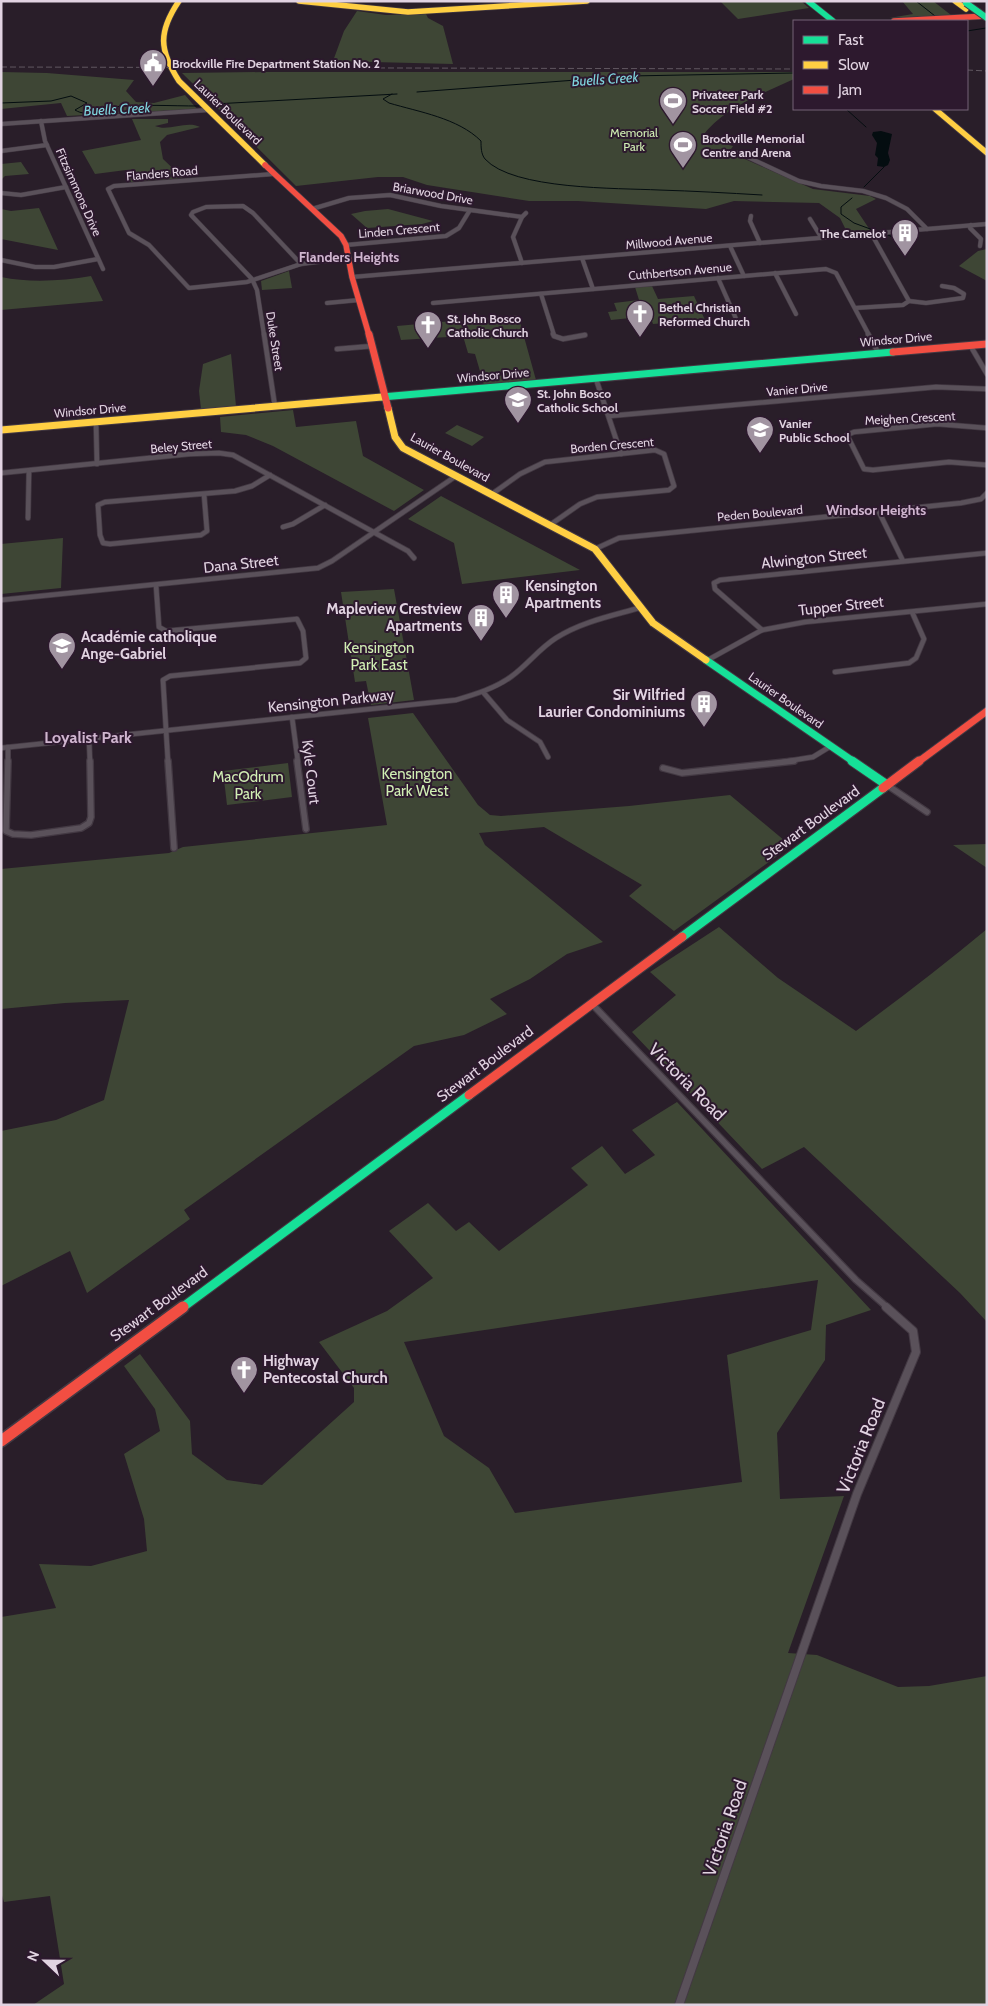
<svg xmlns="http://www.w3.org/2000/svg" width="988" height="2006" font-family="Cabin,sans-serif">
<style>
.green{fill:#3e4635;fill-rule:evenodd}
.water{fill:#040d10}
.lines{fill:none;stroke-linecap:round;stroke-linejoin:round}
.stream{stroke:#040d10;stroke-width:1}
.street-far3-casing{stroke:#433943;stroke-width:5}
.street-far2-casing{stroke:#433943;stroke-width:6}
.street-far1-casing{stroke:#433943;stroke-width:8}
.street-casing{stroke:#433943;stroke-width:10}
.fast-far2-casing{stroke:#433943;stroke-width:7}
.fast-far1-casing{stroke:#433943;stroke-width:9}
.fast-casing{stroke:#433943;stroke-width:11}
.slow-far1-casing{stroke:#433943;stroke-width:7}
.slow-casing{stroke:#433943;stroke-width:9}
.jam-far3-casing{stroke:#433943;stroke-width:7}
.jam-far2-casing{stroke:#433943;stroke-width:9}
.jam-far1-casing{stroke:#433943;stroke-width:11}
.jam-casing{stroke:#433943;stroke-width:14}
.street-far3{stroke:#5a515a;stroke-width:4}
.street-far2{stroke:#5a515a;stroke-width:4.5}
.street-far1{stroke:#5a515a;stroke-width:5.5}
.street{stroke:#5a515a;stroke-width:8}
.fast-far2{stroke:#16e098;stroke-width:5.5}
.fast-far1{stroke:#16e098;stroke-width:7}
.fast{stroke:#16e098;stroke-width:9}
.slow-far1{stroke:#ffcf43;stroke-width:5.5}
.slow{stroke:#ffcf43;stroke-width:7}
.jam-far3{stroke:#f24e42;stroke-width:5.5}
.jam-far2{stroke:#f24e42;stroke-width:7}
.jam-far1{stroke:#f24e42;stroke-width:9}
.jam{stroke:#f24e42;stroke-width:11}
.rail{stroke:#605760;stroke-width:1;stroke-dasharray:6 3;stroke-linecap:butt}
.fast-bridge-casing{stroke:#433943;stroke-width:8;stroke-linecap:butt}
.fast-bridge{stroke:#16e098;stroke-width:6}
.labels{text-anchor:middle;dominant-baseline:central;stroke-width:4;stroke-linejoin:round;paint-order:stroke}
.far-poi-label{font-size:12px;font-weight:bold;fill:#e1d3e1;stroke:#2d192e;text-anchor:start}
.far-street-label{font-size:12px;fill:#e1d3e1;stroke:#2d192e}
.far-park-label{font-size:12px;fill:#d0eeb3;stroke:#2d192e}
.far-water-label{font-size:14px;font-style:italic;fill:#7fd4dd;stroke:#2d192e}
.far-neighbourhood-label{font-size:14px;font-weight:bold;fill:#cfb5cf;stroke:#2d192e}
.street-label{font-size:15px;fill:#e1d3e1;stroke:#2d192e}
.poi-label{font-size:15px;font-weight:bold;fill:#e1d3e1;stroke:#2d192e;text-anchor:start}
.park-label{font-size:15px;fill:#d0eeb3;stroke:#2d192e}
.neighbourhood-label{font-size:16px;font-weight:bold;fill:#cfb5cf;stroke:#2d192e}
.near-street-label{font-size:18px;fill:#e1d3e1;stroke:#2d192e}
</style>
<rect width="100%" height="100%" fill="#291e29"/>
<g class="green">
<polygon points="720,1 801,1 809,8 738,19"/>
<polygon points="902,1 933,1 951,15 889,18 913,14"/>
<polygon points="357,11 386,15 426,14 428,18 443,26 453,64 333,61 344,31"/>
<polygon points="1,72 47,73 134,80 126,91 136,102 154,103 185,95 197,109 67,116 61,103 1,109"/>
<path d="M265 72H794V79C760 95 724 107 701 138L733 146 729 152 813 189 870 196 876 199 856 209 870 230 847 232 840 218 819 203 734 201 706 209 578 201H529L427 185 403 177H378L296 186 182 73Z"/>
<path d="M132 119H168V123L155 126C169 132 186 120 200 127L167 135 160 142 163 159 183 178 131 182 126 170 95 174 82 151 141 140Z"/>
<polygon points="21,162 29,174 5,176 1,180 1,164"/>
<polygon points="39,208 58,250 1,239 1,209 11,211"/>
<polygon points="388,209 433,221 422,224 367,228 351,214 365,211"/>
<polygon points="987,249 987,281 959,266 978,251"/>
<polygon points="289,271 292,288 262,290 261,281"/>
<path d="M91 276 103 301 1 310V277C30 283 62 281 91 276Z"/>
<polygon points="652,286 658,299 694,296 705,320 653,324 650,316 611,320 608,312 617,311 614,303 639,300 635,287"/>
<polygon points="518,315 536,380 484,385 475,354 468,353 463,336 401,340 397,326"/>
<polygon points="231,354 236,406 201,409 199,391 203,364"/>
<polygon points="293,410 296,427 356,421 363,456 424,490 394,511 273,446 246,435 221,432 220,417"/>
<polygon points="457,425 484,437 472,446 445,433"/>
<polygon points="441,496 580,570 462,584 454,543 408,519"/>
<polygon points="63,538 61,588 1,594 1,544"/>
<polygon points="394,589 414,700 371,705 366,681 355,682 341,592"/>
<polygon points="413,713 478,805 490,815 501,816 629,806 730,795 791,846 674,931 629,896 642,885 544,827 479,833 485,845 603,942 567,954 530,979 490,999 507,1014 464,1035 414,1046 184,1210 190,1219 87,1293 70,1251 1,1286 1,1131 56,1120 104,1100 129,1000 65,1003 1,1009 1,869 169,853 183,847 387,825 368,718"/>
<polygon points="288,763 292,797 227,805 223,771"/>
<polygon points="987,844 987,868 953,845"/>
<path d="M719 927 778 978 856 1031C900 998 944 965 987 929V1322L960 1293 804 1147 762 1169 632 1032 676 995 650 972Z"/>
<path d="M677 1102 871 1310 826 1325 825 1360 777 1433 780 1499 844 1496 788 1653 817 1655 898 1687 929 1686 987 1676V2005H33L64 1984 50 1896 4 1902 1 1892V1617L56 1608 39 1564 91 1566 147 1551 144 1519 124 1454 160 1431 155 1409 124 1366 140 1354 190 1421 192 1454 227 1480 262 1485 354 1402V1388L319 1342 387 1311 433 1278 389 1231 428 1203 456 1231 469 1222 499 1251 588 1185 571 1168 602 1146 625 1174 655 1155 632 1130ZM818 1280 811 1330 727 1355 742 1482 515 1513 489 1468 444 1436 404 1342Z"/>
</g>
<polygon class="water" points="881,131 892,134 888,153 890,160 888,165 884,167 877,166 878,158 875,155 877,143 872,135 873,132"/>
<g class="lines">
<g class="stream">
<polyline points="916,1 935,16"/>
<polyline points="967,31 986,28"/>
<polyline points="417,92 629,76 794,73"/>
<path d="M392 94 383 99 389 103C419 112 458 118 481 141 481 147 481 154 485 159 513 190 618 188 659 190 693 191 728 193 762 195"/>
<path d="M1 103 51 101 71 96 87 103 75 110C88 118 100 108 113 107 141 104 171 106 199 106"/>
<polyline points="214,104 397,94"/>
<polyline points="846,109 866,127"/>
<polyline points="864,187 884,167"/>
<polyline points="852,198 841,207 841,214 854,223 873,230"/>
<polyline points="888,235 897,239"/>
</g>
<defs>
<g id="street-far3">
<polyline points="41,121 45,141 103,269"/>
<polyline points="1,124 208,110"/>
<polyline points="1,151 47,145"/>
<polyline points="704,151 739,153 799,181 821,186 863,191 886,198 907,209 927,229"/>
<polyline points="273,174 114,186 108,189 129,233 149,245 189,288 247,282 301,264 349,258"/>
<polyline points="1,193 21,195 66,187"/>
<polyline points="312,209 349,198 390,195 441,206 522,217"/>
<polyline points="751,216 750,221 760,243"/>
<polyline points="810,219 821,237"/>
<polyline points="971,225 970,228 981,239 980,246"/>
<polyline points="346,245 446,236 459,228 470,210"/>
<polyline points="730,246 744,276"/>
<polyline points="582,258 593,289"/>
<polyline points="1,260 35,267 54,267 98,259"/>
<polyline points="522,263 513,237 522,217 526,213"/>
<polyline points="775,273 796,314"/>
<polyline points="352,277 987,224"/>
<polyline points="718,278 737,321"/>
<polyline points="541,294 554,335"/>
<polyline points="909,301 926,303 963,298 964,294 954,288 942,286"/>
<polyline points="327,303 359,300"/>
<polyline points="433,303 826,269 836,273 869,335"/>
<polyline points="855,308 903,305 909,301 871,233"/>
<polyline points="264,335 257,290 252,279 191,215 193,212 206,207 243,206 253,213 301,264"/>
</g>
<g id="street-far2">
<polyline points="264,334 275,407"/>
<polyline points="553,334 554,336 563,339 585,335"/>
<polyline points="868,334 879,354"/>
<polyline points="970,345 987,374"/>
<polyline points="337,349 373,346"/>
<polyline points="596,379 621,454"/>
<polyline points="609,416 936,387 987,389"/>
<polyline points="96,422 97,464"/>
<polyline points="987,428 937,424 854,432 847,435 864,469 873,470 949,462 987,465"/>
<polyline points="1,473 189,454 219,453 233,455 408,551 414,558"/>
<polyline points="204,494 207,531 201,535 110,544 103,543 100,535 98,505 105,502 235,491 252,486 270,475"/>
<polyline points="492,494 520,474 545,462 655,450 664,454 674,486 669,490 597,497 580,504 550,525"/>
<polyline points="879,512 903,561"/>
<polyline points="28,518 29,471"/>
<polyline points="283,527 293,524 325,505"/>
<polyline points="595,549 619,538 961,503 981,499 987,493"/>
<polyline points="156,585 159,627 166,631 297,619 303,631 306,658 300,663 170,676 163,680 168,762"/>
<polyline points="1,600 318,568 332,561 456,476"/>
<polyline points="762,630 715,589 714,583 720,580 987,553"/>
<polyline points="706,661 762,630 805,622 987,604"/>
<polyline points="835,672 909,663 916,658 924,639 912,612"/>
<polyline points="483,692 507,720 540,742 548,757"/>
<polyline points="292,717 298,762"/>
<polyline points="89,739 90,762"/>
<path d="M1 748 456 700C476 694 496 688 512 676 528 664 540 648 556 638 581 622 611 616 639 608"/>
<polyline points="8,762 8,747"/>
<polyline points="782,762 813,757 831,746"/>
</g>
<g id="street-far1">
<polyline points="8,761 6,831 13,834 31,835 81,828 89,823 91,817 90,761"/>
<polyline points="168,761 174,848"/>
<polyline points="297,761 306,829"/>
<polyline points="663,768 682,773 794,761"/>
<polyline points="887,785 927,812"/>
<polyline points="592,1004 856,1280 888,1308"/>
</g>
<polyline id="street" points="679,2005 857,1494 916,1352 913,1331 886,1307"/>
<polyline id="fast-far2" points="808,1 833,21"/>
<g id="fast-far1">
<polyline points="382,397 893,352"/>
<polyline points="706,660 854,762"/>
</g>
<g id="fast">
<polyline points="852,761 887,785"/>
<polyline points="682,937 883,788"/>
<polyline points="183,1307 469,1095"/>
</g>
<g id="slow-far1">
<path d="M179 1C158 32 159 50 179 81L265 165"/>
<polyline points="299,1 408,12 587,1"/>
<polyline points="955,1 966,9"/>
<polyline points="935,109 987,153"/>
</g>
<g id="slow">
<polyline points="388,408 395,437 403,448 595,549 653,623 706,660"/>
<polyline points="1,430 382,397"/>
</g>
<g id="jam-far3">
<polyline points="894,21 987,16"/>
<polyline points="265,165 341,236 346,245 352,277 369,335"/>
</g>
<g id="jam-far2">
<polyline points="369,334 388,408"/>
<polyline points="893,352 987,344"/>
<polyline points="918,762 987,711"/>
</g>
<g id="jam-far1">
<polyline points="883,788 919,761"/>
<polyline points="469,1095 682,937"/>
<polyline points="181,1308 183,1307"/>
</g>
<polyline id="jam" points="1,1441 183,1307"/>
</defs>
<use href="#street-far3" class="street-far3-casing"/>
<use href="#street-far2" class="street-far2-casing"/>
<use href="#street-far1" class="street-far1-casing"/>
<use href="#street" class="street-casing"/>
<use href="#fast-far2" class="fast-far2-casing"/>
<use href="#fast-far1" class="fast-far1-casing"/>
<use href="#fast" class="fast-casing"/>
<use href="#slow-far1" class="slow-far1-casing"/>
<use href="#slow" class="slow-casing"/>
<use href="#jam-far3" class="jam-far3-casing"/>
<use href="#jam-far2" class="jam-far2-casing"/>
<use href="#jam-far1" class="jam-far1-casing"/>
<use href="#jam" class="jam-casing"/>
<use href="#street-far3" class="street-far3"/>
<use href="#street-far2" class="street-far2"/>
<use href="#street-far1" class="street-far1"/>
<use href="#street" class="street"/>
<use href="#fast-far2" class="fast-far2"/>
<use href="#fast-far1" class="fast-far1"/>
<use href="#fast" class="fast"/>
<use href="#slow-far1" class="slow-far1"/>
<use href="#slow" class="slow"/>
<use href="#jam-far3" class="jam-far3"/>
<use href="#jam-far2" class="jam-far2"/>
<use href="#jam-far1" class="jam-far1"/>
<use href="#jam" class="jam"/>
<g class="rail">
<polyline points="1,67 794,69"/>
<polyline points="967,70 987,71"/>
</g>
<defs>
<polyline id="fast-bridge" points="966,3 987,18"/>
</defs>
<use href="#fast-bridge" class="fast-bridge-casing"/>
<use href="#fast-bridge" class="fast-bridge"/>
</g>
<defs>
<symbol id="civic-pin" viewBox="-11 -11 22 30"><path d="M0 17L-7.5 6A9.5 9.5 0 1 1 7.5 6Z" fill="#a194a1" stroke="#2d192e"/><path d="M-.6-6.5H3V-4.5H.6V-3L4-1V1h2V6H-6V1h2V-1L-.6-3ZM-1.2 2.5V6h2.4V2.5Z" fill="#fff"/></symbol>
<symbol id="stadium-pin" viewBox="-11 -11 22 30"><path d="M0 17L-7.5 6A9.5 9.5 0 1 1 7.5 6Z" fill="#a194a1" stroke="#2d192e"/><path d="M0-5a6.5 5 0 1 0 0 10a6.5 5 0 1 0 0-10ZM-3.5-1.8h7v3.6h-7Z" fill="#fff"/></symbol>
<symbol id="building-pin" viewBox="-11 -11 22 30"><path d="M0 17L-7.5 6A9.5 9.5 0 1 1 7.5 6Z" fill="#a194a1" stroke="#2d192e"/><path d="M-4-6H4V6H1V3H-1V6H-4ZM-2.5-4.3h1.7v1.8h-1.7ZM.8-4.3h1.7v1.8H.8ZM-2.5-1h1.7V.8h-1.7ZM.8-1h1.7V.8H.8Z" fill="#fff"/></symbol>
<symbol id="church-pin" viewBox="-11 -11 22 30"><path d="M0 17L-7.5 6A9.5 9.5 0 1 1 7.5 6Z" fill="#a194a1" stroke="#2d192e"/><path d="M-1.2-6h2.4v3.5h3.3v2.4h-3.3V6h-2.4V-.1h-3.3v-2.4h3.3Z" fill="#fff"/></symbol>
<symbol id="school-pin" viewBox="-11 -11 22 30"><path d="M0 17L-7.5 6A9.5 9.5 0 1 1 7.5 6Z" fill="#a194a1" stroke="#2d192e"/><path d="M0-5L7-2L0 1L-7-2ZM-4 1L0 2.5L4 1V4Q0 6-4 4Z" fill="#fff"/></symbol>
</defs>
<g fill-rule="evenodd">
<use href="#civic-pin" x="137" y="47" width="32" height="43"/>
<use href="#stadium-pin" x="657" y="85" width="32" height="43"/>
<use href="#stadium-pin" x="667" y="129" width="32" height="43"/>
<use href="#building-pin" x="889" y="217" width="32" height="43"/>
<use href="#church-pin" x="624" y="298" width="32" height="43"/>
<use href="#church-pin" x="412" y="309" width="32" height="43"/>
<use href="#school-pin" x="502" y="384" width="32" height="43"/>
<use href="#school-pin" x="744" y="414" width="32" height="43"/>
<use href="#building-pin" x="490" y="579" width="32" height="43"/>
<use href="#building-pin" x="465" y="602" width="32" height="43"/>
<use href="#school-pin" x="46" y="630" width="32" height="43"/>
<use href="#building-pin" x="688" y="688" width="32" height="43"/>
<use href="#church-pin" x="228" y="1354" width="32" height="43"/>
</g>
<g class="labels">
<g class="far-poi-label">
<text x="172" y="63">Brockville Fire Department Station No. 2</text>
<text x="692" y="94">Privateer Park<tspan x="692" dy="14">Soccer Field #2</tspan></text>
<text x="702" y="138">Brockville Memorial<tspan x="702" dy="14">Centre and Arena</tspan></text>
<text x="886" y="233" text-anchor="end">The Camelot</text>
<text x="659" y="307">Bethel Christian<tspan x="659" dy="14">Reformed Church</tspan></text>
<text x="447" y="318">St. John Bosco<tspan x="447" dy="14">Catholic Church</tspan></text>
<text x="537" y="393">St. John Bosco<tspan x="537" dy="14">Catholic School</tspan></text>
<text x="779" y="423">Vanier<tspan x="779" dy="14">Public School</tspan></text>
</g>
<g class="far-street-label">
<text transform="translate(228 112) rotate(44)">Laurier Boulevard</text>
<text transform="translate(162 173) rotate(-5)">Flanders Road</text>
<text transform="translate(79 192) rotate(66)">Fitzsimmons Drive</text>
<text transform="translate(433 193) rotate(10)">Briarwood Drive</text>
<text transform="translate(399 230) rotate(-5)">Linden Crescent</text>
<text transform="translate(669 241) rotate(-5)">Millwood Avenue</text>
<text transform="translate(680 271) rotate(-5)">Cuthbertson Avenue</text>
<text transform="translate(896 339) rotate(-5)">Windsor Drive</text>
<text transform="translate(275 341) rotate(81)">Duke Street</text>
<text transform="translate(493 375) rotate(-5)">Windsor Drive</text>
<text transform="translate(797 389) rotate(-5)">Vanier Drive</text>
<text transform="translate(90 410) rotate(-5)">Windsor Drive</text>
<text transform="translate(910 418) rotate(-3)">Meighen Crescent</text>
<text transform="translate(612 445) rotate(-5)">Borden Crescent</text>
<text transform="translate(181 446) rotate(-5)">Beley Street</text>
<text transform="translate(450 457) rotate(29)">Laurier Boulevard</text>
<text transform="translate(760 513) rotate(-5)">Peden Boulevard</text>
<text transform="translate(786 700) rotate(35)">Laurier Boulevard</text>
</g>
<g class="far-park-label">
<text x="634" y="132">Memorial<tspan x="634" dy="14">Park</tspan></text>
</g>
<g class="far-water-label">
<text transform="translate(605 79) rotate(-4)">Buells Creek</text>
<text transform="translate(117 109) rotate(-3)">Buells Creek</text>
</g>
<g class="far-neighbourhood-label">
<text x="349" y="257">Flanders Heights</text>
<text x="876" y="510">Windsor Heights</text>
</g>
<g class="street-label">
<text transform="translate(814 558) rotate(-6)">Alwington Street</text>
<text transform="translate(241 564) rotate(-6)">Dana Street</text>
<text transform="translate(841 606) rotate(-6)">Tupper Street</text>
<text transform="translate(331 701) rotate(-6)">Kensington Parkway</text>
<text transform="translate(311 772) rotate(83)">Kyle Court</text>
<text transform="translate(811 823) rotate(-36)">Stewart Boulevard</text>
<text transform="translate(485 1064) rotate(-37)">Stewart Boulevard</text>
<text transform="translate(159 1304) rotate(-36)">Stewart Boulevard</text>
</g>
<g class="poi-label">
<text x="525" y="586">Kensington<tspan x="525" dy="17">Apartments</tspan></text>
<text x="462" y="609" text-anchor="end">Mapleview Crestview<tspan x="462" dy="17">Apartments</tspan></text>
<text x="81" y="637">Académie catholique<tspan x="81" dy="17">Ange-Gabriel</tspan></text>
<text x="685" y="695" text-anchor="end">Sir Wilfried<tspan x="685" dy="17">Laurier Condominiums</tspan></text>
<text x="263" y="1361">Highway<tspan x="263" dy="17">Pentecostal Church</tspan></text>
</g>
<g class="park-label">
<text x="379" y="648">Kensington<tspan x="379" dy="17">Park East</tspan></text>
<text x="417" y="774">Kensington<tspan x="417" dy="17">Park West</tspan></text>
<text x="248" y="777">MacOdrum<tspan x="248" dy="17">Park</tspan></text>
</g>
<g class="neighbourhood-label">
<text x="88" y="737">Loyalist Park</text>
</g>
<g class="near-street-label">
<text transform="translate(687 1082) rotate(45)">Victoria Road</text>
<text transform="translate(861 1446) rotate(-68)">Victoria Road</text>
<text transform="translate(725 1828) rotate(-71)">Victoria Road</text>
</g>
</g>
<rect width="988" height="2006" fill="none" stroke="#e1d3e1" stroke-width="5"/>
<rect x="793" y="20" width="175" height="90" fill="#2d192e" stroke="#756376"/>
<rect x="803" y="36" width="25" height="8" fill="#16e098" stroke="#756376"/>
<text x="838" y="45" font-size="15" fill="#e1d3e1">Fast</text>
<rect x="803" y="61" width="25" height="8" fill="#ffcf43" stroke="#756376"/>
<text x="838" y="70" font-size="15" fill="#e1d3e1">Slow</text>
<rect x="803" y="86" width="25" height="8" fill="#f24e42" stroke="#756376"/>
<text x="838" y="95" font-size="15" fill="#e1d3e1">Jam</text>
<g transform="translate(45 1961) rotate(292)" stroke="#2d192e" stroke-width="4" paint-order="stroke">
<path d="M0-4L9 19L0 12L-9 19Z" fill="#e1d3e1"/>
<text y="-8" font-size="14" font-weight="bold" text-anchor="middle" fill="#e1d3e1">N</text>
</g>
</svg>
